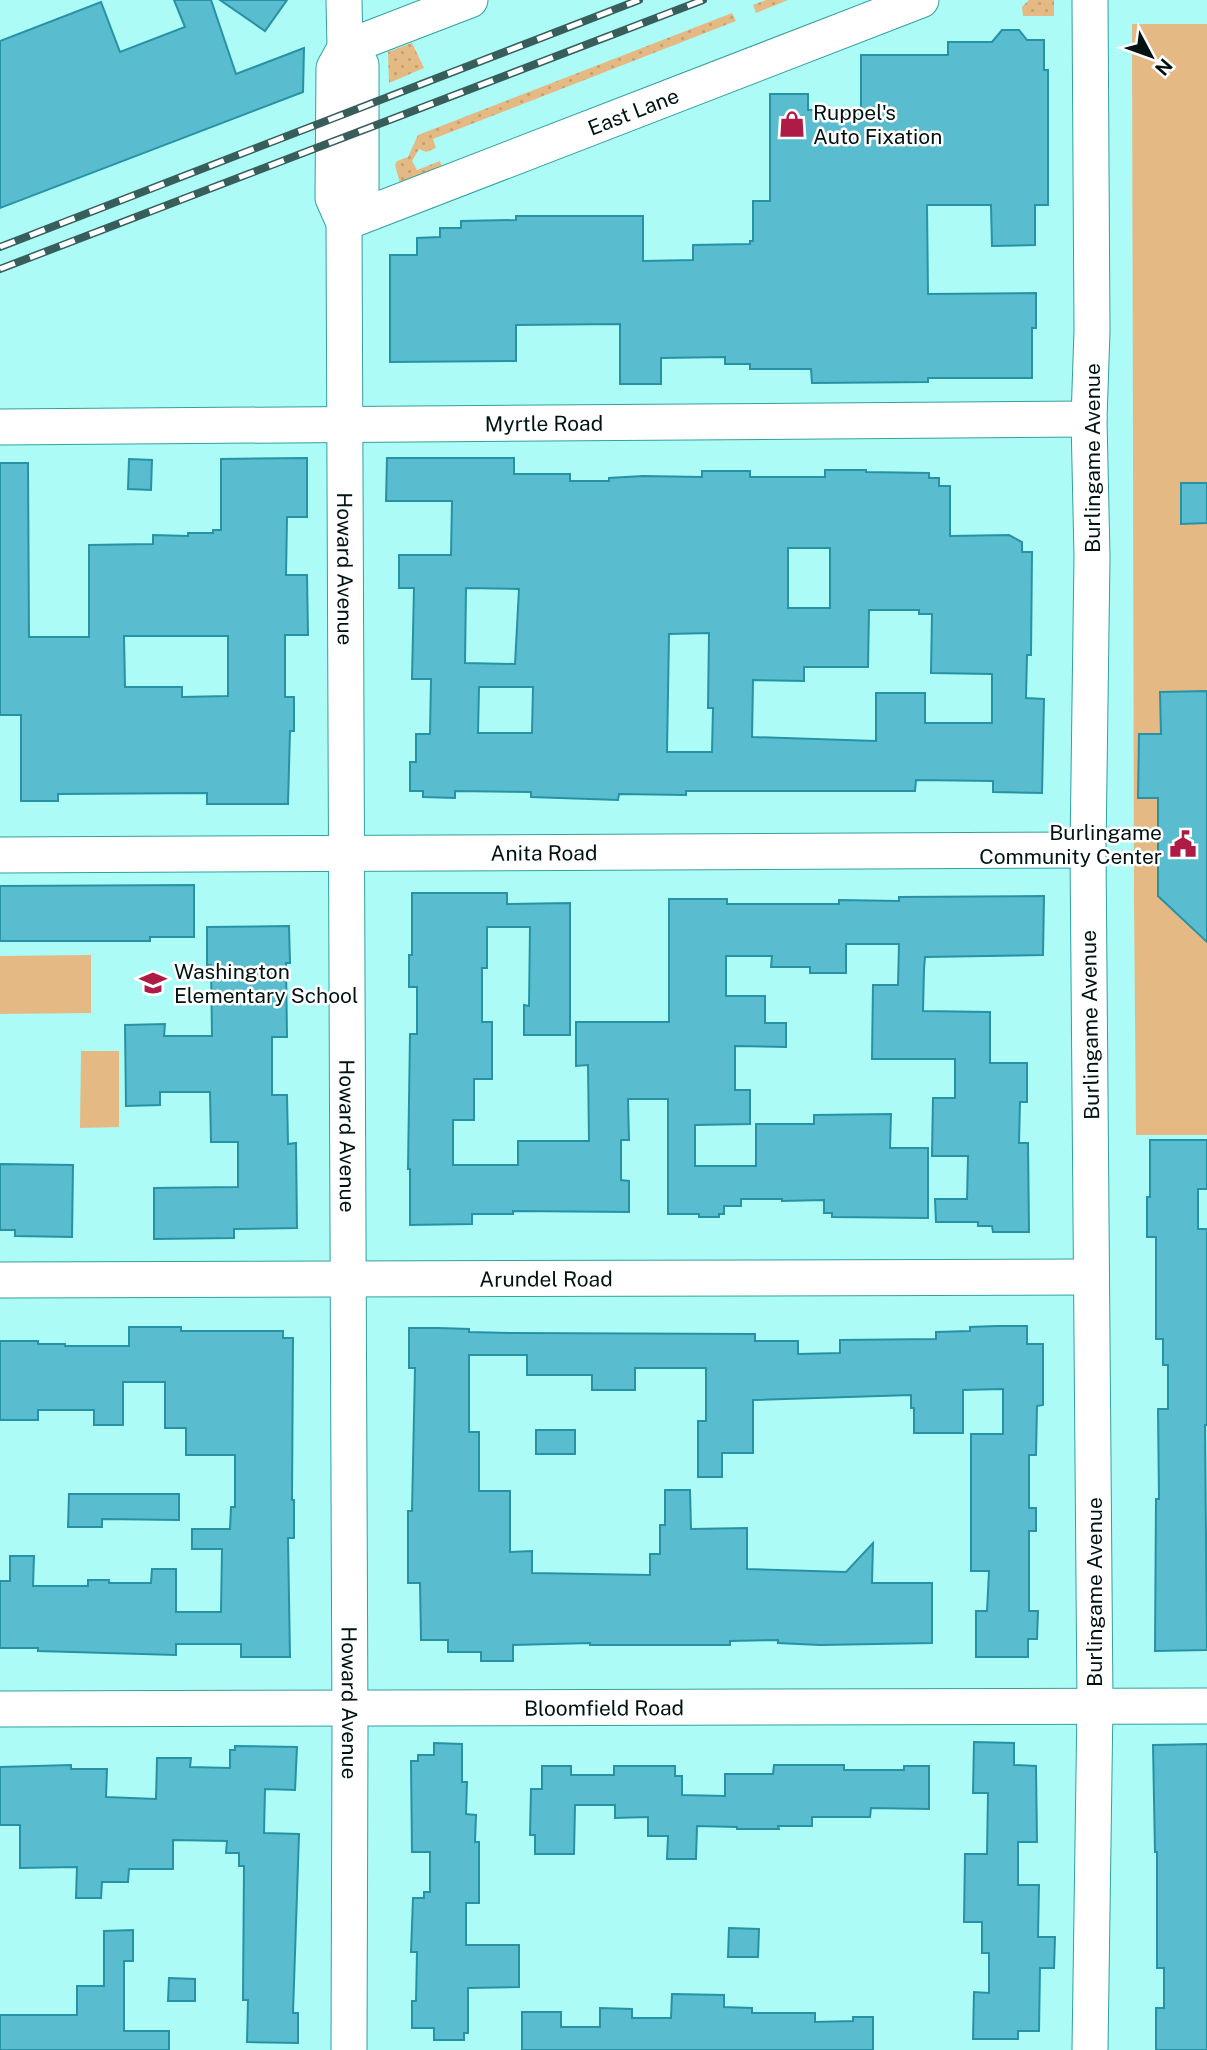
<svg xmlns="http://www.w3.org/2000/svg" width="1207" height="2050" font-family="'Public Sans',sans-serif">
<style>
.green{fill:#e5b984}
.garden{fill:url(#garden-dots)}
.building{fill:#59bdcf;stroke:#2692a4;stroke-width:2;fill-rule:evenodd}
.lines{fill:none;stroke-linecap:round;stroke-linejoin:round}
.minor-casing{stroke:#33a09c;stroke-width:37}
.minor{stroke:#fff;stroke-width:35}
.rail-casing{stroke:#385e5c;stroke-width:8}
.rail{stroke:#fff;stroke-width:5;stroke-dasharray:16;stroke-linecap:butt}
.labels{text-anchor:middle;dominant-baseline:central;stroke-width:5;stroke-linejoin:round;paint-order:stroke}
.poi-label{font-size:21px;fill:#001312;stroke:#fff;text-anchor:start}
.street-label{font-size:21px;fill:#001312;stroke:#fff}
</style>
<defs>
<pattern id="garden-dots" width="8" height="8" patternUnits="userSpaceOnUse" patternTransform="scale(1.75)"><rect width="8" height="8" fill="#e5b984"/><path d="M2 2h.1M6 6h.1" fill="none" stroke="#c39e71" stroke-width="1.8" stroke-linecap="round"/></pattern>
</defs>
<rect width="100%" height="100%" fill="#adfbf7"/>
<g class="green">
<polygon points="1132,24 1207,24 1207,1135 1136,1135 1134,900"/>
<polygon points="91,955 91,1013 0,1014 0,956"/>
<polygon points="81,1051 119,1051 119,1127 80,1128"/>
</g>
<g class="garden">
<polygon points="766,0 788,0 756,13 753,5"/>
<polygon points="1029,0 1054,0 1054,16 1023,16 1022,7"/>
<polygon points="732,13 736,21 433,139 436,148 426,152 419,149 412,161 417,170 440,161 442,167 400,183 395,165 397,161 408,157 418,135"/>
<polygon points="412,43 424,68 389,83 388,52"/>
</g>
<g class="building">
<polygon points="174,0 211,0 236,74 304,48 303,92 0,208 0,41 101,2 120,52 185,27"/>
<polygon points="220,0 287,0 265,31"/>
<polygon points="1002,30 1019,30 1027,40 1044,40 1044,70 1048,70 1048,205 1035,205 1035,245 992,246 991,205 927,205 928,294 1036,293 1036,328 1032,328 1032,378 928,378 928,382 812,383 811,369 750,369 750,364 725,364 725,357 661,358 661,384 620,384 620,324 516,325 516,361 390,362 390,255 417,255 417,238 440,237 440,228 461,228 461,221 516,220 516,216 643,216 643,261 693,260 693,245 750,244 750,241 753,241 753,201 770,201 770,94 808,94 808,110 861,109 861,55 948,55 948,42 992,42"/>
<path d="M307 458V517H287L286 575H307L308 635H285V697H294V731H290L288 804H207V793L58 794V801H21V715H0V463H28L29 637H89V545L153 544V535L188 536V533H213V530H221V459ZM124 636H228V696L182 697V687H125Z"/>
<path d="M387 458H514V474H570V481H609V478L643 476 702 477V471H750V477H825V470H866V472L929 473V478H939V486H950V536L1009 535 1022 542V552H1032L1031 655H1027L1026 698 1044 699 1042 793 993 792V781L916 780 915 791H686V795L619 794 618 800 531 797V792L455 791V798L423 797V791H410V762H416V734H430L431 679H412L414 588H399V555H451L452 501H386ZM788 548H830V608H788ZM466 588 519 589 515 664 465 663ZM869 610H919V614H932L931 673 992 674V723H925V693H876V741L752 737 753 680 804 681V667H868ZM709 633 708 708H713L712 752H667L669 634ZM479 687H533L532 733H478Z"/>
<polygon points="129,459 152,460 151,490 128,489"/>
<polygon points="1181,483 1207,483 1207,523 1181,524"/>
<polygon points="1207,691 1207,942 1158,896 1158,798 1138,798 1139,734 1161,734 1160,692"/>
<polygon points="194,885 194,937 150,937 150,941 0,941 0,886"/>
<polygon points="412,893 507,893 507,904 570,903 570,1035 524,1035 524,1005 529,1006 530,927 487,927 487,968 482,968 482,1022 492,1022 492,1079 474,1079 474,1120 453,1120 453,1165 518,1165 518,1141 589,1141 588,1065 576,1066 576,1022 669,1022 669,899 727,899 727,904 839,904 839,900 899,901 899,897 1044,896 1043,955 925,957 924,969 923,1011 990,1012 990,1063 1027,1063 1027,1102 1020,1102 1019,1143 1028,1143 1029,1232 993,1232 992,1226 978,1226 978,1222 936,1222 935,1199 967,1199 968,1156 932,1156 933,1098 955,1098 955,1059 872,1059 873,985 898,985 899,944 846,944 846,973 810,973 810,967 771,967 772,956 726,956 726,996 765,996 765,1023 786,1023 786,1047 735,1046 735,1090 750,1090 750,1124 695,1125 695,1166 756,1166 756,1124 814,1124 814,1115 891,1114 890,1148 928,1148 928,1218 832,1217 832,1213 824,1213 824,1200 782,1201 782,1199 741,1199 741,1206 724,1206 724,1214 719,1214 719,1217 699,1217 699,1214 668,1214 668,1099 628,1099 629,1140 621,1140 621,1180 629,1181 629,1212 513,1211 513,1214 472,1214 472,1224 410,1225 410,1169 408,1169 410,1034 417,1034 417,987 409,987 409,955 412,955"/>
<polygon points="289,926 290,963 286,963 287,1037 272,1037 272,1095 287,1095 288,1144 296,1143 297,1228 234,1229 234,1238 154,1239 154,1188 238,1187 238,1142 211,1142 210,1092 160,1092 160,1105 126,1106 125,1025 165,1024 164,1036 212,1036 211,965 207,965 207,927"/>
<polygon points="1150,1140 1207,1140 1207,1189 1198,1189 1198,1229 1207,1229 1207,1425 1205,1425 1207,1650 1155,1651 1156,1499 1159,1499 1158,1409 1168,1409 1168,1365 1163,1365 1163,1339 1156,1339 1156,1237 1147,1237 1147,1197 1150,1197"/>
<polygon points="0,1164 73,1165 72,1237 15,1236 15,1230 0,1230"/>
<polygon points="997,1326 1027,1326 1027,1344 1043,1344 1043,1405 1037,1406 1036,1455 1029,1455 1029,1508 1036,1508 1036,1531 1029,1531 1029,1611 1038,1611 1037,1639 1028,1639 1028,1657 976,1657 976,1611 987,1611 989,1571 971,1571 971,1434 1003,1434 1003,1389 963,1390 963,1433 914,1433 914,1408 911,1408 911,1395 753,1400 753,1453 722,1453 722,1477 698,1477 698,1421 706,1421 706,1368 635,1368 635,1390 592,1390 592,1375 527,1375 527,1355 469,1355 469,1432 479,1432 479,1491 510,1491 510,1552 532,1551 532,1573 650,1575 650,1554 660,1554 660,1525 665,1525 665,1490 690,1490 691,1529 747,1528 747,1569 846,1572 873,1543 872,1583 932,1583 932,1643 820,1645 778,1643 778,1640 730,1641 730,1645 590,1645 590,1643 513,1645 513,1661 481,1661 481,1652 448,1652 448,1640 421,1640 420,1583 408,1583 408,1511 412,1511 415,1368 409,1368 409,1328 439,1328 469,1329 469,1332 512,1333 755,1334 755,1341 798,1341 798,1354 840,1353 840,1340 936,1339 936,1332 970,1331 970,1327"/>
<polygon points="129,1327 181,1327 181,1331 283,1331 283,1338 293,1338 292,1500 294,1500 294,1538 288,1538 290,1657 241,1657 241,1644 176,1644 176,1655 38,1651 38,1648 0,1648 0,1581 10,1581 10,1556 34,1556 33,1586 88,1586 88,1580 109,1580 109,1583 151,1583 152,1569 176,1569 176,1612 221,1612 222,1549 192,1549 192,1529 230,1529 231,1507 235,1507 235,1455 186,1455 186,1428 165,1428 165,1382 123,1382 123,1425 94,1425 94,1410 38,1410 38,1420 0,1420 0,1341 38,1341 38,1344 65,1344 65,1346 129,1346"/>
<rect x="536" y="1430" width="39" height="24"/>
<polygon points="69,1494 179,1494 179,1520 102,1519 102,1527 68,1527"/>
<polygon points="974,1742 1014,1743 1014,1765 1036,1766 1037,1842 1018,1842 1018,1885 1039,1885 1038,1937 1055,1937 1054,1968 1040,1968 1039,2031 1018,2031 1018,2039 973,2039 974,1992 989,1993 989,1953 982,1953 982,1922 964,1922 965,1854 987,1854 988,1793 973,1793"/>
<polygon points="434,1743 462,1744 462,1782 467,1782 466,1814 476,1815 475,1842 479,1842 479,1903 466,1903 466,1945 519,1945 519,1987 468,1988 468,2033 464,2033 464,2040 434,2040 434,2028 412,2028 412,2001 416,2001 417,1952 411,1952 413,1898 424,1898 424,1892 430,1892 430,1852 412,1852 411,1761 418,1761 418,1755 434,1755"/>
<polygon points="1207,1744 1207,2050 1156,2050 1156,2008 1164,2008 1164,1968 1157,1968 1157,1852 1155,1852 1153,1745"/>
<polygon points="235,1746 297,1747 295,1790 265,1789 264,1833 299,1834 293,2013 298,2013 298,2043 247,2042 248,2000 243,2000 244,1866 239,1866 239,1853 226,1853 227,1841 173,1840 173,1869 129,1869 128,1882 102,1882 101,1898 76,1898 77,1867 20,1868 20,1825 0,1825 0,1767 71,1765 71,1769 107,1769 106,1797 156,1799 157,1758 191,1758 190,1767 230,1768 230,1750 235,1750"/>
<polygon points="774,1765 844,1765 844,1770 904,1770 904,1766 929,1766 929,1809 871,1808 870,1817 812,1817 812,1826 778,1826 779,1829 737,1829 737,1827 697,1826 696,1859 667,1859 668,1836 648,1836 648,1817 615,1818 615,1805 575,1805 574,1854 535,1854 535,1835 530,1835 531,1789 542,1789 542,1766 571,1766 571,1775 614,1775 614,1766 675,1766 675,1776 682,1776 682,1795 725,1796 725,1774 773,1774"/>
<polygon points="729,1928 759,1929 758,1957 728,1957"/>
<polygon points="133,1930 133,1961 124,1961 124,2031 169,2031 169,2050 0,2050 0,2015 77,2015 77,1986 104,1986 104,1931"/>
<polygon points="169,1978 195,1979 195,2001 168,2001"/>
<polygon points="672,1994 724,1995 724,2007 752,2008 752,2013 815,2013 815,2022 853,2021 853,2017 873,2017 873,2050 522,2050 522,2012 561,2012 561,2027 600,2027 600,2008 632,2009 632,2018 671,2018"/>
</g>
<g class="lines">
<defs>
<g id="minor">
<path id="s1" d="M344 0 345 48 334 68 333 198 344 223 350 1733 349 2050"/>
<polyline points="345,48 470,0"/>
<path id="s2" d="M344 223 921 0"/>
<polyline points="344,223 361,196 361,65 345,48"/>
<path id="s3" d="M0 427 1089 419"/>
<path id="s4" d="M0 855 1088 850"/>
<path id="s5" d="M0 1280 1091 1277"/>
<path id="s6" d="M0 1709 1207 1706"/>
<polyline points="1090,2050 1095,1704 1088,850 1092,556 1089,419 1092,331 1090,0"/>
</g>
</defs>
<use href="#minor" class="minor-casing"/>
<use href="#minor" class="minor"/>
<defs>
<g id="rail">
<polyline points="0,247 639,0"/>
<polyline points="0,269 703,0"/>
</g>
</defs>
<use href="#rail" class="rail-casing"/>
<use href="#rail" class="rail"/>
</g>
<defs>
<symbol id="shop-bare" viewBox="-9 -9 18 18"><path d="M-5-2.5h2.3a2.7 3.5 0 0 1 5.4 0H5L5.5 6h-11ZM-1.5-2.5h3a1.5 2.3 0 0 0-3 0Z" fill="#ae1b46" stroke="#fff" stroke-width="2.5" paint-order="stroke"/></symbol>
<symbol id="civic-bare" viewBox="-9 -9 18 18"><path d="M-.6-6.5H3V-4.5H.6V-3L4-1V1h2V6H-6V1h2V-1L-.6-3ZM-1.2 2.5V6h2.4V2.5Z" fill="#ae1b46" stroke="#fff" stroke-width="2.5" paint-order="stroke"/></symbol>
<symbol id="school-bare" viewBox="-9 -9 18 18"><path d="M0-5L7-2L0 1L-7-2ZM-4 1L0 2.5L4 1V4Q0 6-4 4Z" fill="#ae1b46" stroke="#fff" stroke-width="2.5" paint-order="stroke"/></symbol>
</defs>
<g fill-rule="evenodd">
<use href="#shop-bare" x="773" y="105" width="38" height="38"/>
<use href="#civic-bare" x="1164" y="825" width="38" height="38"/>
<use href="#school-bare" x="134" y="964" width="38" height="38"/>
</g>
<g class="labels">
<g class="poi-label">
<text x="813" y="112">Ruppel's<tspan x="813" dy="24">Auto Fixation</tspan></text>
<text x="1162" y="832" text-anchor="end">Burlingame<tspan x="1162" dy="24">Community Center</tspan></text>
<text x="174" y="971">Washington<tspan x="174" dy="24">Elementary School</tspan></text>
</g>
<g class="street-label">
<text stroke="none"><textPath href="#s2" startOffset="310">East Lane</textPath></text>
<text stroke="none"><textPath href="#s3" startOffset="544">Myrtle Road</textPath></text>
<text transform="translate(1092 458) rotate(-90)">Burlingame Avenue</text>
<text stroke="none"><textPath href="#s1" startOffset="574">Howard Avenue</textPath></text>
<text stroke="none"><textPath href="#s4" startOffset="544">Anita Road</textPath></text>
<text transform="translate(1090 1025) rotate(-91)">Burlingame Avenue</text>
<text stroke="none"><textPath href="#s1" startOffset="1141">Howard Avenue</textPath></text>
<text stroke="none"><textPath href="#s5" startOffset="546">Arundel Road</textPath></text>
<text transform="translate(1094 1592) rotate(-90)">Burlingame Avenue</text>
<text stroke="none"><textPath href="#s1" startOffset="1708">Howard Avenue</textPath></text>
<text stroke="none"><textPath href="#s6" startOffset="604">Bloomfield Road</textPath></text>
</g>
</g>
<g transform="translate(1151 56) rotate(131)" stroke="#ffffff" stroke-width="5" paint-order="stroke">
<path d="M0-5L12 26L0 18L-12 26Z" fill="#001312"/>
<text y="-10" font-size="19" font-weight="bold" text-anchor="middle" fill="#001312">N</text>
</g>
</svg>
